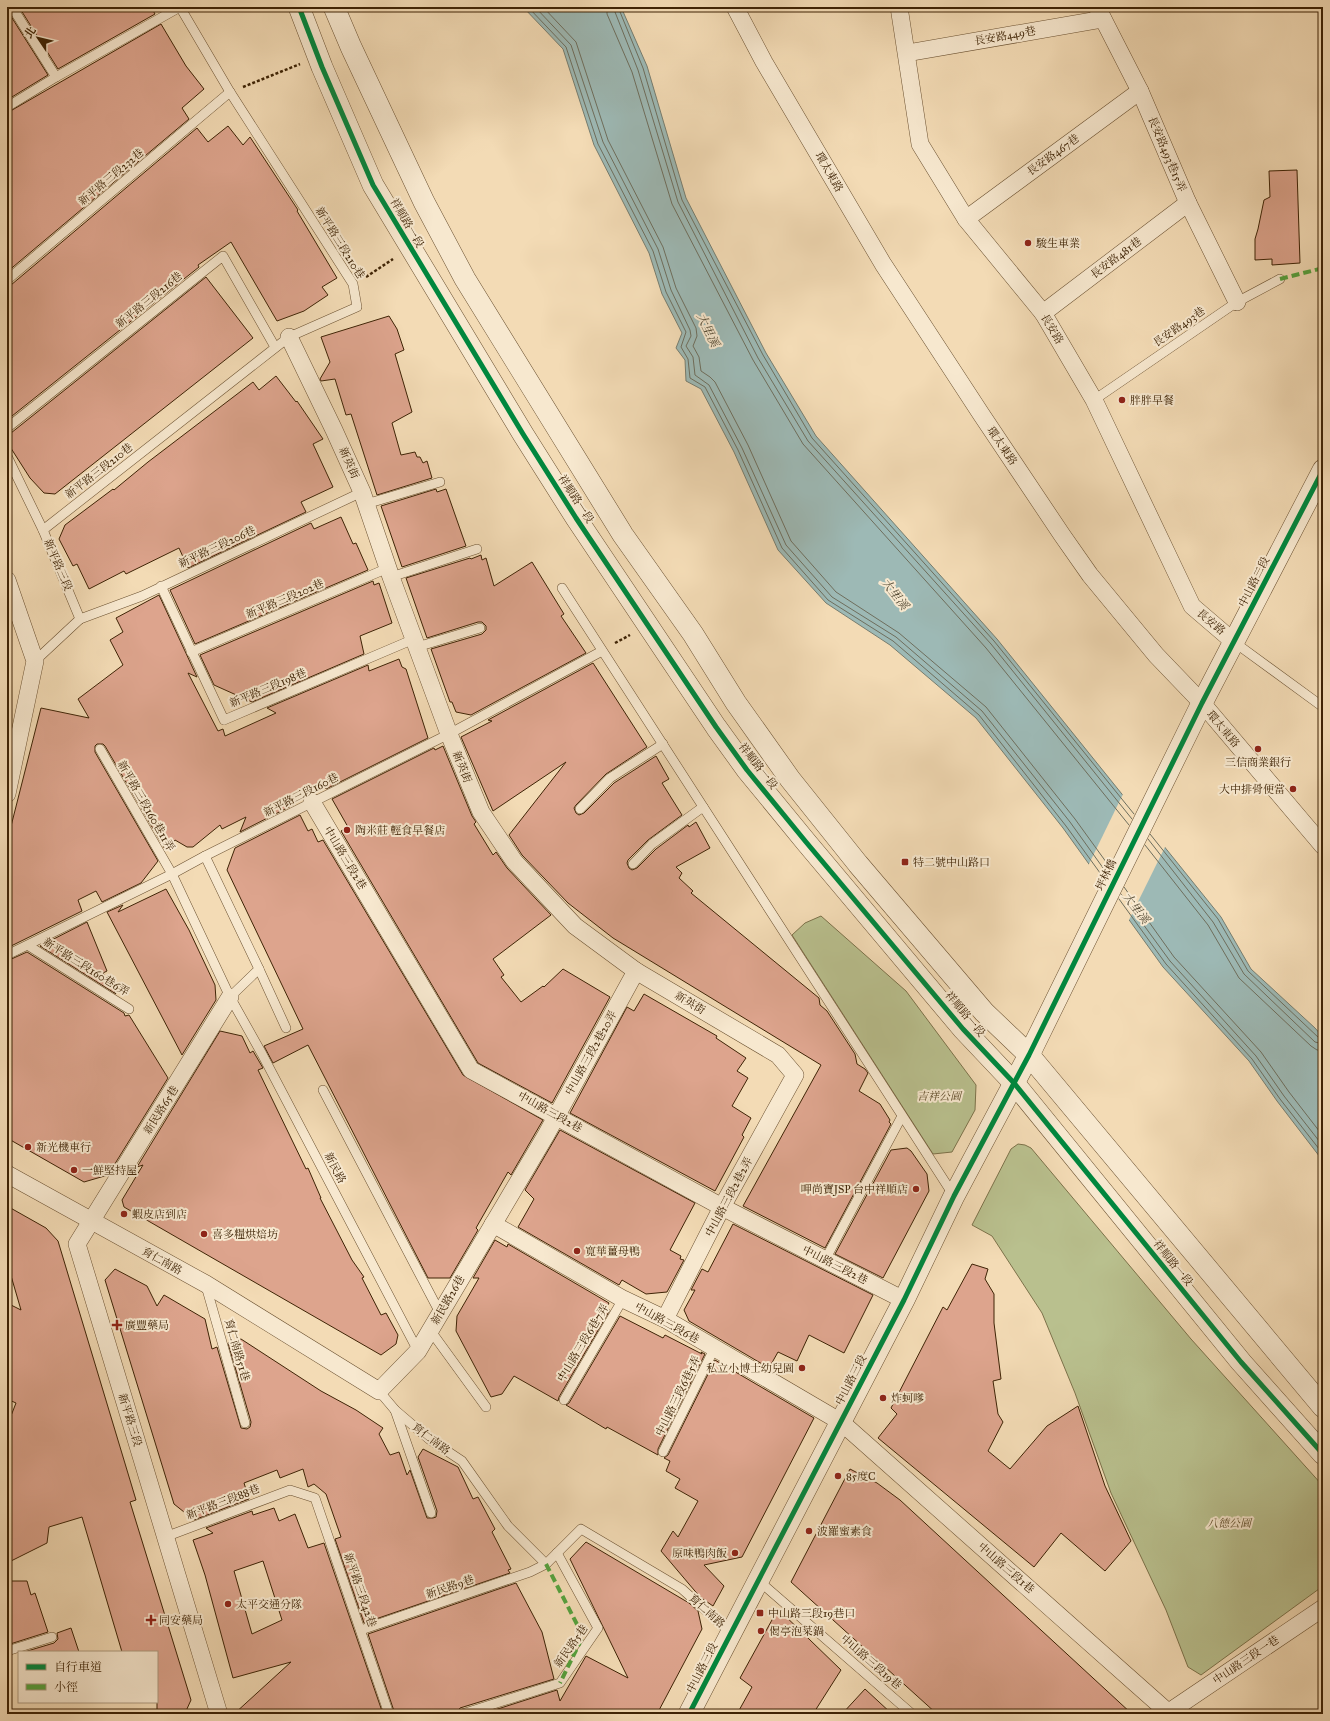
<svg xmlns="http://www.w3.org/2000/svg" width="1330" height="1721" font-family="'IM FELL Great Primer','Noto Serif TC',serif">
<style>
.green{fill:#b9c08e;stroke:#7c724a}
.water{fill:#9db9b5;stroke:#777d6f}
.pier{fill:#f3dbb5}
.lines{fill:none;stroke-linecap:round;stroke-linejoin:round}
.shore{stroke:#6e6e5d;stroke-width:1}
.building{fill:#dda48d;stroke:#3e2305;fill-rule:evenodd}
.service-casing{stroke:#6b5131;stroke-width:10}
.minor-casing{stroke:#6b5131;stroke-width:18}
.tertiary-casing{stroke:#6b5131;stroke-width:22}
.path{stroke:#3e2305;stroke-width:2.5;stroke-dasharray:3 2;stroke-linecap:butt}
.service{stroke:#f7e8cf;stroke-width:9}
.minor{stroke:#f7e8cf;stroke-width:17}
.tertiary{stroke:#f7e8cf;stroke-width:21}
.quiet{stroke:#54a23d;stroke-width:4;stroke-dasharray:8 4;stroke-linecap:butt}
.cycleway-casing{stroke:#f7e8cf;stroke-width:8}
.cycleway{stroke:#00873e;stroke-width:5}
.poi-dot{fill:#8f2418;stroke:#f7e8cf;stroke-width:1.5}
.labels{text-anchor:middle;dominant-baseline:central;stroke-width:4;stroke-linejoin:round;paint-order:stroke}
.street-label{font-size:11px;fill:#3e2305;stroke:#f7e8cf}
.poi-label{font-size:11px;fill:#3e2305;stroke:#f7e8cf;text-anchor:start}
.park-label{font-size:11px;font-style:italic;fill:#5d4a27;stroke:#f7e8cf}
.water-label{font-size:12px;font-style:italic;fill:#5a503a;stroke:#f7e8cf}
</style>
<rect width="100%" height="100%" fill="#f3dbb5"/>
<filter id="stains"><feTurbulence type="fractalNoise" baseFrequency=".005" numOctaves="4"/><feColorMatrix values="0 0 0 0 .2 0 0 0 0 .09 0 0 0 0 .02 0 0 0 .5 -.17"/></filter>
<radialGradient id="worn" r=".72"><stop offset=".6" stop-color="#630" stop-opacity="0"/><stop offset="1" stop-color="#630" stop-opacity=".3"/></radialGradient>
<g class="green">
<polygon points="821,916 906,991 976,1085 975,1110 952,1152 933,1154 792,935 805,923"/>
<polygon points="1018,1144 1025,1145 1031,1148 1191,1339 1323,1486 1323,1586 1201,1675 1188,1667 1166,1610 1111,1493 1075,1393 1042,1313 992,1236 972,1225 1011,1149"/>
</g>
<polygon class="water" points="523,7 621,7 647,66 686,198 766,353 816,436 997,639 1221,917 1251,969 1315,1028 1323,1037 1323,1161 1277,1101 1249,1061 1163,967 1063,828 976,718 890,645 826,603 778,550 734,452 701,389 686,381 685,360 676,348 682,333 662,294 649,253 594,145 563,49"/>
<polygon class="pier" points="1124,792 1166,845 1128,922 1088,866"/>
<g class="lines">
<g class="shore">
<polyline points="528,7 566,47 598,144 653,251 666,292 686,332 681,347 688,359 690,378 705,387 738,450 782,548 828,600 893,641 979,715 1066,826 1103,877"/>
<polyline points="535,7 571,45 603,142 658,249 671,290 690,330 691,336 686,346 693,357 695,375 709,385 742,448 786,545 832,597 896,637 982,711 1070,822 1106,872"/>
<polyline points="543,7 576,42 608,140 663,247 676,288 696,328 697,336 693,346 699,357 701,371 710,377 715,382 748,445 791,541 836,592 899,633 986,707 1075,819 1109,866"/>
<polyline points="607,7 607,14 632,72 672,204 753,360 803,444 986,648 1129,825"/>
<polyline points="613,7 638,70 678,202 758,358 808,441 991,644 1132,819"/>
<polyline points="618,7 643,68 682,200 763,355 812,438 994,641 1134,814"/>
<polyline points="1150,834 1218,919 1248,971 1319,1038 1323,1039"/>
<polyline points="1148,839 1213,922 1244,974 1315,1042 1323,1044"/>
<polyline points="1145,845 1208,925 1239,978 1311,1046 1317,1050 1323,1050"/>
<polyline points="1124,887 1174,957 1261,1052 1289,1092 1323,1136"/>
<polyline points="1121,894 1170,961 1256,1056 1284,1096 1323,1146"/>
<polyline points="1119,899 1166,964 1252,1059 1280,1099 1323,1154"/>
</g>
</g>
<g class="building">
<polygon points="19,7 151,7 155,14 58,69"/>
<polygon points="7,10 48,75 7,100"/>
<polygon points="161,24 186,66 204,89 182,108 189,119 7,272 7,113"/>
<polygon points="228,126 243,145 250,137 298,210 297,211 337,278 322,287 328,295 304,311 277,321 231,242 198,265 199,267 7,420 7,286 11,285 197,128 208,142"/>
<polygon points="1297,170 1300,263 1272,265 1272,259 1255,260 1255,239 1258,229 1264,200 1270,197 1269,171"/>
<polygon points="206,277 253,338 55,494 44,493 30,478 7,442 7,434 11,433"/>
<polygon points="389,316 397,329 404,350 395,354 412,412 392,423 401,455 415,452 417,457 420,457 423,463 427,461 432,478 377,495 351,414 346,415 335,379 321,381 320,379 330,362 321,337"/>
<polygon points="276,376 296,402 297,401 323,439 313,444 333,487 301,502 306,512 188,568 179,548 126,574 124,571 89,589 77,564 73,566 59,539 65,525 113,489 114,490 148,462 253,382 259,390"/>
<polygon points="436,489 437,492 446,489 466,546 402,567 381,506"/>
<polygon points="341,517 353,544 356,543 368,570 195,644 170,590 311,523 314,529"/>
<polygon points="481,555 482,560 486,558 494,586 532,562 564,614 561,616 586,653 471,715 456,712 452,702 450,702 431,649 482,634 486,630 486,626 482,622 478,622 427,638 406,578 470,558 471,559"/>
<polygon points="373,581 374,585 379,583 392,623 360,636 364,654 252,702 214,685 200,655"/>
<polygon points="159,595 197,677 188,673 218,731 223,729 225,736 276,713 267,708 368,665 369,671 399,659 402,667 406,669 428,738 326,789 323,783 292,799 295,804 240,832 246,817 222,829 220,825 193,847 187,847 175,840 166,851 105,746 103,744 97,744 95,746 95,752 158,861 141,883 102,902 96,891 78,900 82,911 7,948 7,842 41,708 89,718 78,699 123,665 110,640 123,632 116,618"/>
<polygon points="593,663 647,747 606,774 576,805 574,808 576,813 579,815 584,813 614,783 656,756 669,779 662,783 682,815 648,840 628,860 627,863 629,868 632,870 637,868 656,849 688,825 689,827 696,822 710,848 676,867 682,873 679,878 693,891 691,893 819,998 820,1005 827,1011 855,1054 857,1064 865,1069 868,1073 859,1091 880,1104 890,1120 889,1122 891,1124 825,1248 743,1206 821,1065 613,938 568,903 522,855 509,835 566,762 493,811 461,737 492,721 488,720"/>
<polygon points="443,746 472,816 476,822 474,824 493,855 496,852 507,868 551,915 493,959 504,975 501,977 521,1002 543,986 544,987 563,969 610,997 552,1103 478,1063 341,831 348,827 332,799 434,748 435,750"/>
<polygon points="300,815 308,831 312,829 318,842 323,840 463,1075 543,1120 511,1175 508,1172 476,1228 478,1230 450,1278 428,1278 308,1045 273,1063 264,1046 303,1029 227,870 235,848"/>
<polygon points="166,889 189,930 215,985 216,1000 182,1055 107,912 123,905 118,912"/>
<polygon points="87,922 107,971 103,973 116,994 40,946"/>
<polygon points="27,952 124,1013 125,1016 129,1015 168,1078 108,1175 84,1182 7,1138 7,961"/>
<polygon points="644,994 717,1036 716,1038 746,1058 737,1071 748,1078 732,1106 751,1118 742,1135 744,1137 715,1191 570,1113 627,1007 634,1011"/>
<polygon points="220,1031 242,1036 250,1053 253,1051 263,1068 258,1070 306,1169 308,1168 321,1198 320,1198 352,1260 364,1277 362,1278 381,1315 386,1313 398,1335 396,1344 381,1355 124,1207 122,1200 143,1165 137,1167"/>
<polygon points="560,1130 695,1203 670,1250 681,1256 680,1259 684,1260 667,1292 646,1294 622,1280 619,1285 518,1227 534,1199 525,1190"/>
<polygon points="907,1148 911,1151 927,1174 929,1191 883,1278 835,1254 891,1150"/>
<polygon points="7,1206 46,1228 58,1241 136,1500 130,1502 191,1700 186,1711 176,1714 157,1714 157,1652 122,1652 82,1517 49,1527 47,1543 7,1563 7,1426 16,1403 7,1399 7,1303 21,1310 7,1262"/>
<polygon points="733,1224 873,1295 844,1353 809,1335 797,1361 778,1352 769,1368 689,1321 684,1310 695,1290 691,1290 702,1269 708,1272"/>
<polygon points="495,1240 507,1247 508,1244 609,1303 606,1308 610,1310 559,1397 558,1401 514,1376 502,1394 491,1397 456,1331 457,1316 479,1278 473,1278"/>
<polygon points="972,1264 988,1269 985,1279 994,1294 994,1323 1001,1379 993,1381 998,1414 1003,1422 988,1451 1010,1469 1047,1426 1078,1406 1105,1486 1131,1541 1105,1571 1061,1533 1034,1567 878,1438 897,1414 891,1408 943,1307 947,1310"/>
<polygon points="115,1269 147,1286 157,1306 164,1295 205,1319 212,1349 217,1347 241,1428 247,1429 250,1427 251,1422 228,1343 241,1339 321,1391 356,1410 383,1428 379,1434 390,1455 399,1452 407,1475 410,1470 427,1518 433,1518 436,1517 437,1511 418,1457 423,1449 458,1467 473,1499 478,1497 495,1529 492,1532 511,1569 508,1570 510,1573 364,1623 335,1539 341,1537 326,1494 314,1484 308,1487 303,1469 280,1478 277,1470 244,1483 249,1499 194,1520 174,1504 105,1280"/>
<polygon points="620,1316 663,1338 665,1335 702,1354 701,1352 705,1354 658,1449 658,1455 607,1427 606,1429 566,1405 569,1403"/>
<polygon points="715,1360 814,1418 742,1557 704,1565 724,1586 713,1606 700,1597 661,1551 673,1531 678,1537 698,1501 675,1488 680,1479 666,1471 670,1461 664,1458 668,1455"/>
<polygon points="850,1469 877,1483 900,1500 1132,1714 937,1714 791,1582"/>
<path d="M274 1508 279 1521 295 1514 308 1548 324 1543 383 1714H234L291 1662 233 1678 205 1575 193 1540 213 1533 206 1528 252 1511 253 1515ZM263 1561 282 1620 252 1634 234 1571Z"/>
<polygon points="586,1542 689,1603 698,1611 702,1629 657,1714 482,1714 557,1690 560,1701 586,1656 628,1678 570,1559"/>
<polygon points="7,1581 27,1581 31,1595 35,1593 48,1632 7,1645"/>
<polygon points="516,1583 542,1632 554,1679 460,1708 456,1714 395,1714 368,1634"/>
<polygon points="778,1609 841,1670 813,1714 737,1714 752,1687 740,1678"/>
<polygon points="71,1628 79,1652 24,1652 54,1643 58,1639 57,1633"/>
<polygon points="865,1689 892,1714 842,1714"/>
</g>
<g class="lines">
<defs>
<g id="service">
<polyline points="12,7 56,77"/>
<polyline points="7,107 56,77 180,7"/>
<polyline points="7,280 230,92"/>
<polyline points="1094,400 1237,302 1280,279"/>
<polyline points="7,428 223,256 275,347"/>
<polyline points="7,456 43,530 80,619 35,661"/>
<polyline points="366,504 440,482"/>
<polyline points="43,530 289,337 357,307 353,284 230,92 180,7"/>
<polyline points="391,577 477,549"/>
<polyline points="161,586 224,720 414,639"/>
<polyline points="562,588 954,1196"/>
<polyline points="80,619 142,596 362,492"/>
<polyline points="1234,642 1323,707"/>
<polyline points="417,647 480,628"/>
<polyline points="191,652 388,568"/>
<polyline points="100,749 172,874 230,997 262,1054 418,1351"/>
<polyline points="580,809 610,778 663,744"/>
<polyline points="205,856 259,969 230,997"/>
<polyline points="633,864 652,844 703,807"/>
<polyline points="29,946 129,1009"/>
<polyline points="7,955 172,874 205,856 449,734 602,651"/>
<polyline points="259,969 286,1028"/>
<polyline points="323,1090 440,1313"/>
<polyline points="825,1260 902,1116"/>
<polyline points="206,1286 245,1423"/>
<polyline points="430,1330 486,1407"/>
<polyline points="379,1391 395,1410 429,1439 462,1461 508,1526 546,1564 581,1529 682,1589 731,1633"/>
<polyline points="564,1400 623,1299"/>
<polyline points="395,1410 431,1513"/>
<polyline points="663,1452 714,1349"/>
<polyline points="165,1537 290,1490 315,1498 389,1714"/>
<polyline points="759,1581 912,1714"/>
<polyline points="361,1630 530,1572 546,1564"/>
<polyline points="7,1651 52,1637"/>
<polyline points="462,1714 560,1683 598,1628 557,1553"/>
</g>
<g id="minor">
<polyline points="735,7 764,62 883,264 981,414 1062,535 1090,575 1156,655 1202,703 1323,846"/>
<polyline points="899,7 920,144 966,219 1043,313 1094,400 1192,606 1234,642"/>
<polyline points="1097,7 1140,91 1188,203 1237,302"/>
<polyline points="907,53 1103,19"/>
<polyline points="966,219 1140,91"/>
<polyline points="1043,313 1188,203"/>
<polyline points="289,337 334,430 362,492 391,577 449,734 481,812 514,861 575,926 636,971 778,1055 795,1075 722,1207 665,1319"/>
<polyline points="7,580 35,661 7,794"/>
<polyline points="312,802 471,1070 722,1207 904,1300"/>
<polyline points="7,1174 206,1284 379,1391 418,1351 546,1135 636,971"/>
<polyline points="493,1224 623,1299 665,1319 841,1422 1170,1714"/>
<polyline points="1169,1712 1323,1608"/>
<polyline points="219,1714 77,1244 230,997"/>
</g>
<g id="tertiary">
<polyline points="299,7 322,67 373,185 523,434 576,518 716,727 747,770 806,842 963,1029 1014,1083 1241,1362 1323,1454"/>
<polyline points="334,7 351,47 424,202 465,279 623,535 693,634 736,703 790,779 858,864 984,1012 1029,1055 1323,1407"/>
<polyline points="689,1714 904,1300 954,1196 1029,1055 1202,703 1323,470"/>
</g>
</defs>
<use href="#service" class="service-casing"/>
<use href="#minor" class="minor-casing"/>
<use href="#tertiary" class="tertiary-casing"/>
<g class="path">
<polyline points="243,87 300,64"/>
<polyline points="366,277 393,259"/>
<polyline points="615,643 630,635"/>
</g>
<use href="#service" class="service"/>
<use href="#minor" class="minor"/>
<use href="#tertiary" class="tertiary"/>
<g class="quiet">
<polyline points="1280,279 1323,268"/>
<polyline points="546,1564 583,1636 560,1683"/>
</g>
<defs>
<g id="cycleway">
<polyline points="299,7 322,67 373,185 523,434 576,518 716,727 747,770 806,842 963,1029 1014,1083 1241,1362 1323,1454"/>
<polyline points="689,1714 904,1300 954,1196 1029,1055 1202,703 1323,470"/>
</g>
</defs>
<use href="#cycleway" class="cycleway-casing"/>
<use href="#cycleway" class="cycleway"/>
</g>
<g class="poi-dot">
<circle cx="1028" cy="243" r="4"/>
<circle cx="1122" cy="400" r="4"/>
<circle cx="1258" cy="749" r="4"/>
<circle cx="1293" cy="789" r="4"/>
<circle cx="347" cy="830" r="4"/>
<rect x="901" y="858" width="8" height="8" rx="2"/>
<circle cx="28" cy="1147" r="4"/>
<circle cx="74" cy="1170" r="4"/>
<circle cx="916" cy="1189" r="4"/>
<circle cx="124" cy="1214" r="4"/>
<circle cx="204" cy="1234" r="4"/>
<circle cx="577" cy="1251" r="4"/>
<path d="M115 1319h4v4h4v4h-4v4h-4v-4h-4v-4h4z"/>
<circle cx="802" cy="1368" r="4"/>
<circle cx="883" cy="1398" r="4"/>
<circle cx="838" cy="1476" r="4"/>
<circle cx="809" cy="1531" r="4"/>
<circle cx="735" cy="1553" r="4"/>
<circle cx="228" cy="1604" r="4"/>
<rect x="756" y="1609" width="8" height="8" rx="2"/>
<path d="M149 1614h4v4h4v4h-4v4h-4v-4h-4v-4h4z"/>
<circle cx="761" cy="1631" r="4"/>
</g>
<g class="labels">
<g class="street-label">
<text transform="translate(1005 36) rotate(-10)">長安路449巷</text>
<text transform="translate(1167 154) rotate(67)">長安路493巷15弄</text>
<text transform="translate(1053 155) rotate(-36)">長安路467巷</text>
<text transform="translate(829 172) rotate(60)">環太東路</text>
<text transform="translate(111 177) rotate(-40)">新平路三段232巷</text>
<text transform="translate(407 223) rotate(60)">祥順路一段</text>
<text transform="translate(340 243) rotate(58)">新平路三段210巷</text>
<text transform="translate(1116 258) rotate(-37)">長安路481巷</text>
<text transform="translate(149 300) rotate(-39)">新平路三段216巷</text>
<text transform="translate(1179 327) rotate(-35)">長安路493巷</text>
<text transform="translate(1052 329) rotate(59)">長安路</text>
<text transform="translate(1002 446) rotate(56)">環太東路</text>
<text transform="translate(349 463) rotate(66)">新英街</text>
<text transform="translate(99 471) rotate(-38)">新平路三段210巷</text>
<text transform="translate(576 499) rotate(57)">祥順路一段</text>
<text transform="translate(217 547) rotate(-25)">新平路三段206巷</text>
<text transform="translate(58 565) rotate(67)">新平路三段</text>
<text transform="translate(1254 582) rotate(-63)">中山路二段</text>
<text transform="translate(285 599) rotate(-23)">新平路三段202巷</text>
<text transform="translate(1211 622) rotate(40)">長安路</text>
<text transform="translate(268 688) rotate(-23)">新平路三段198巷</text>
<text transform="translate(1223 729) rotate(50)">環太東路</text>
<text transform="translate(758 766) rotate(52)">祥順路一段</text>
<text transform="translate(462 767) rotate(68)">新英街</text>
<text transform="translate(301 795) rotate(-27)">新平路三段160巷</text>
<text transform="translate(146 806) rotate(60)">新平路三段160巷11弄</text>
<text transform="translate(345 858) rotate(59)">中山路三段2巷</text>
<text transform="translate(1106 875) rotate(-64)">坪林橋</text>
<text transform="translate(86 967) rotate(32)">新平路三段160巷6弄</text>
<text transform="translate(690 1003) rotate(31)">新英街</text>
<text transform="translate(965 1014) rotate(50)">祥順路一段</text>
<text transform="translate(591 1053) rotate(-61)">中山路三段2巷20弄</text>
<text transform="translate(161 1110) rotate(-58)">新民路65巷</text>
<text transform="translate(550 1112) rotate(29)">中山路三段2巷</text>
<text transform="translate(335 1168) rotate(62)">新民路</text>
<text transform="translate(729 1197) rotate(-62)">中山路三段2巷2弄</text>
<text transform="translate(162 1261) rotate(29)">育仁南路</text>
<text transform="translate(1173 1263) rotate(51)">祥順路一段</text>
<text transform="translate(835 1265) rotate(27)">中山路三段2巷</text>
<text transform="translate(448 1300) rotate(-60)">新民路26巷</text>
<text transform="translate(667 1323) rotate(29)">中山路三段6巷</text>
<text transform="translate(583 1343) rotate(-59)">中山路三段6巷7弄</text>
<text transform="translate(237 1350) rotate(74)">育仁南路51巷</text>
<text transform="translate(851 1380) rotate(-63)">中山路三段</text>
<text transform="translate(678 1396) rotate(-64)">中山路三段6巷5弄</text>
<text transform="translate(130 1420) rotate(73)">新平路三段</text>
<text transform="translate(431 1439) rotate(37)">育仁南路</text>
<text transform="translate(223 1502) rotate(-21)">新平路三段88巷</text>
<text transform="translate(1006 1568) rotate(41)">中山路三段1巷</text>
<text transform="translate(450 1587) rotate(-19)">新民路9巷</text>
<text transform="translate(360 1590) rotate(71)">新平路三段42巷</text>
<text transform="translate(707 1611) rotate(42)">育仁南路</text>
<text transform="translate(571 1646) rotate(-55)">新民路5巷</text>
<text transform="translate(1246 1660) rotate(-34)">中山路三段一巷</text>
<text transform="translate(871 1662) rotate(41)">中山路三段19巷</text>
<text transform="translate(702 1668) rotate(-63)">中山路三段</text>
</g>
<g class="poi-label">
<text x="1036" y="243">駿生車業</text>
<text x="1130" y="400">胖胖早餐</text>
<text x="1258" y="762" text-anchor="middle">三信商業銀行</text>
<text x="1285" y="789" text-anchor="end">大中排骨便當</text>
<text x="355" y="830">陶米莊 輕食早餐店</text>
<text x="913" y="862">特二號中山路口</text>
<text x="36" y="1147">新光機車行</text>
<text x="82" y="1170">一鮮堅持屋</text>
<text x="908" y="1189" text-anchor="end">呷尚寶JSP 台中祥順店</text>
<text x="132" y="1214">蝦皮店到店</text>
<text x="212" y="1234">喜多糧烘焙坊</text>
<text x="585" y="1251">寬華薑母鴨</text>
<text x="125" y="1325">廣豐藥局</text>
<text x="794" y="1368" text-anchor="end">私立小博士幼兒園</text>
<text x="891" y="1398">炸蚵嗲</text>
<text x="846" y="1476">85度C</text>
<text x="817" y="1531">波羅蜜素食</text>
<text x="727" y="1553" text-anchor="end">原味鴨肉飯</text>
<text x="236" y="1604">太平交通分隊</text>
<text x="768" y="1613">中山路三段19巷口</text>
<text x="159" y="1620">同安藥局</text>
<text x="769" y="1631">偈亭泡菜鍋</text>
</g>
<g class="park-label">
<text x="939" y="1096">吉祥公園</text>
<text x="1229" y="1523">八德公園</text>
</g>
<g class="water-label">
<text transform="translate(708 330) rotate(64)">大里溪</text>
<text transform="translate(895 594) rotate(52)">大里溪</text>
<text transform="translate(1136 908) rotate(52)">大里溪</text>
</g>
</g>
<rect width="1330" height="1721" fill="none" stroke="#f3dbb5" stroke-width="24"/>
<rect x="8" y="8" width="1314" height="1705" fill="none" stroke="#3e2305" stroke-width="2"/>
<rect x="12" y="12" width="1306" height="1697" fill="none" stroke="#3e2305"/>
<rect x="18" y="1651" width="140" height="52" fill="#f7e8cf" stroke="#ad997e"/>
<rect x="26" y="1664" width="20" height="6" fill="#00873e" stroke="#ad997e"/>
<text x="54" y="1671" font-size="12" fill="#3e2305">自行車道</text>
<rect x="26" y="1684" width="20" height="6" fill="#54a23d" stroke="#ad997e"/>
<text x="54" y="1691" font-size="12" fill="#3e2305">小徑</text>
<g transform="translate(38 38) rotate(305)" stroke="#f7e8cf" stroke-width="3" paint-order="stroke">
<path d="M0-3L7 15L0 10L-7 15Z" fill="#3e2305"/>
<text y="-6" font-size="11" font-weight="bold" text-anchor="middle" fill="#3e2305">北</text>
</g>
<rect width="100%" height="100%" filter="url(#stains)"/>
<rect width="100%" height="100%" fill="url(#worn)"/>
</svg>
